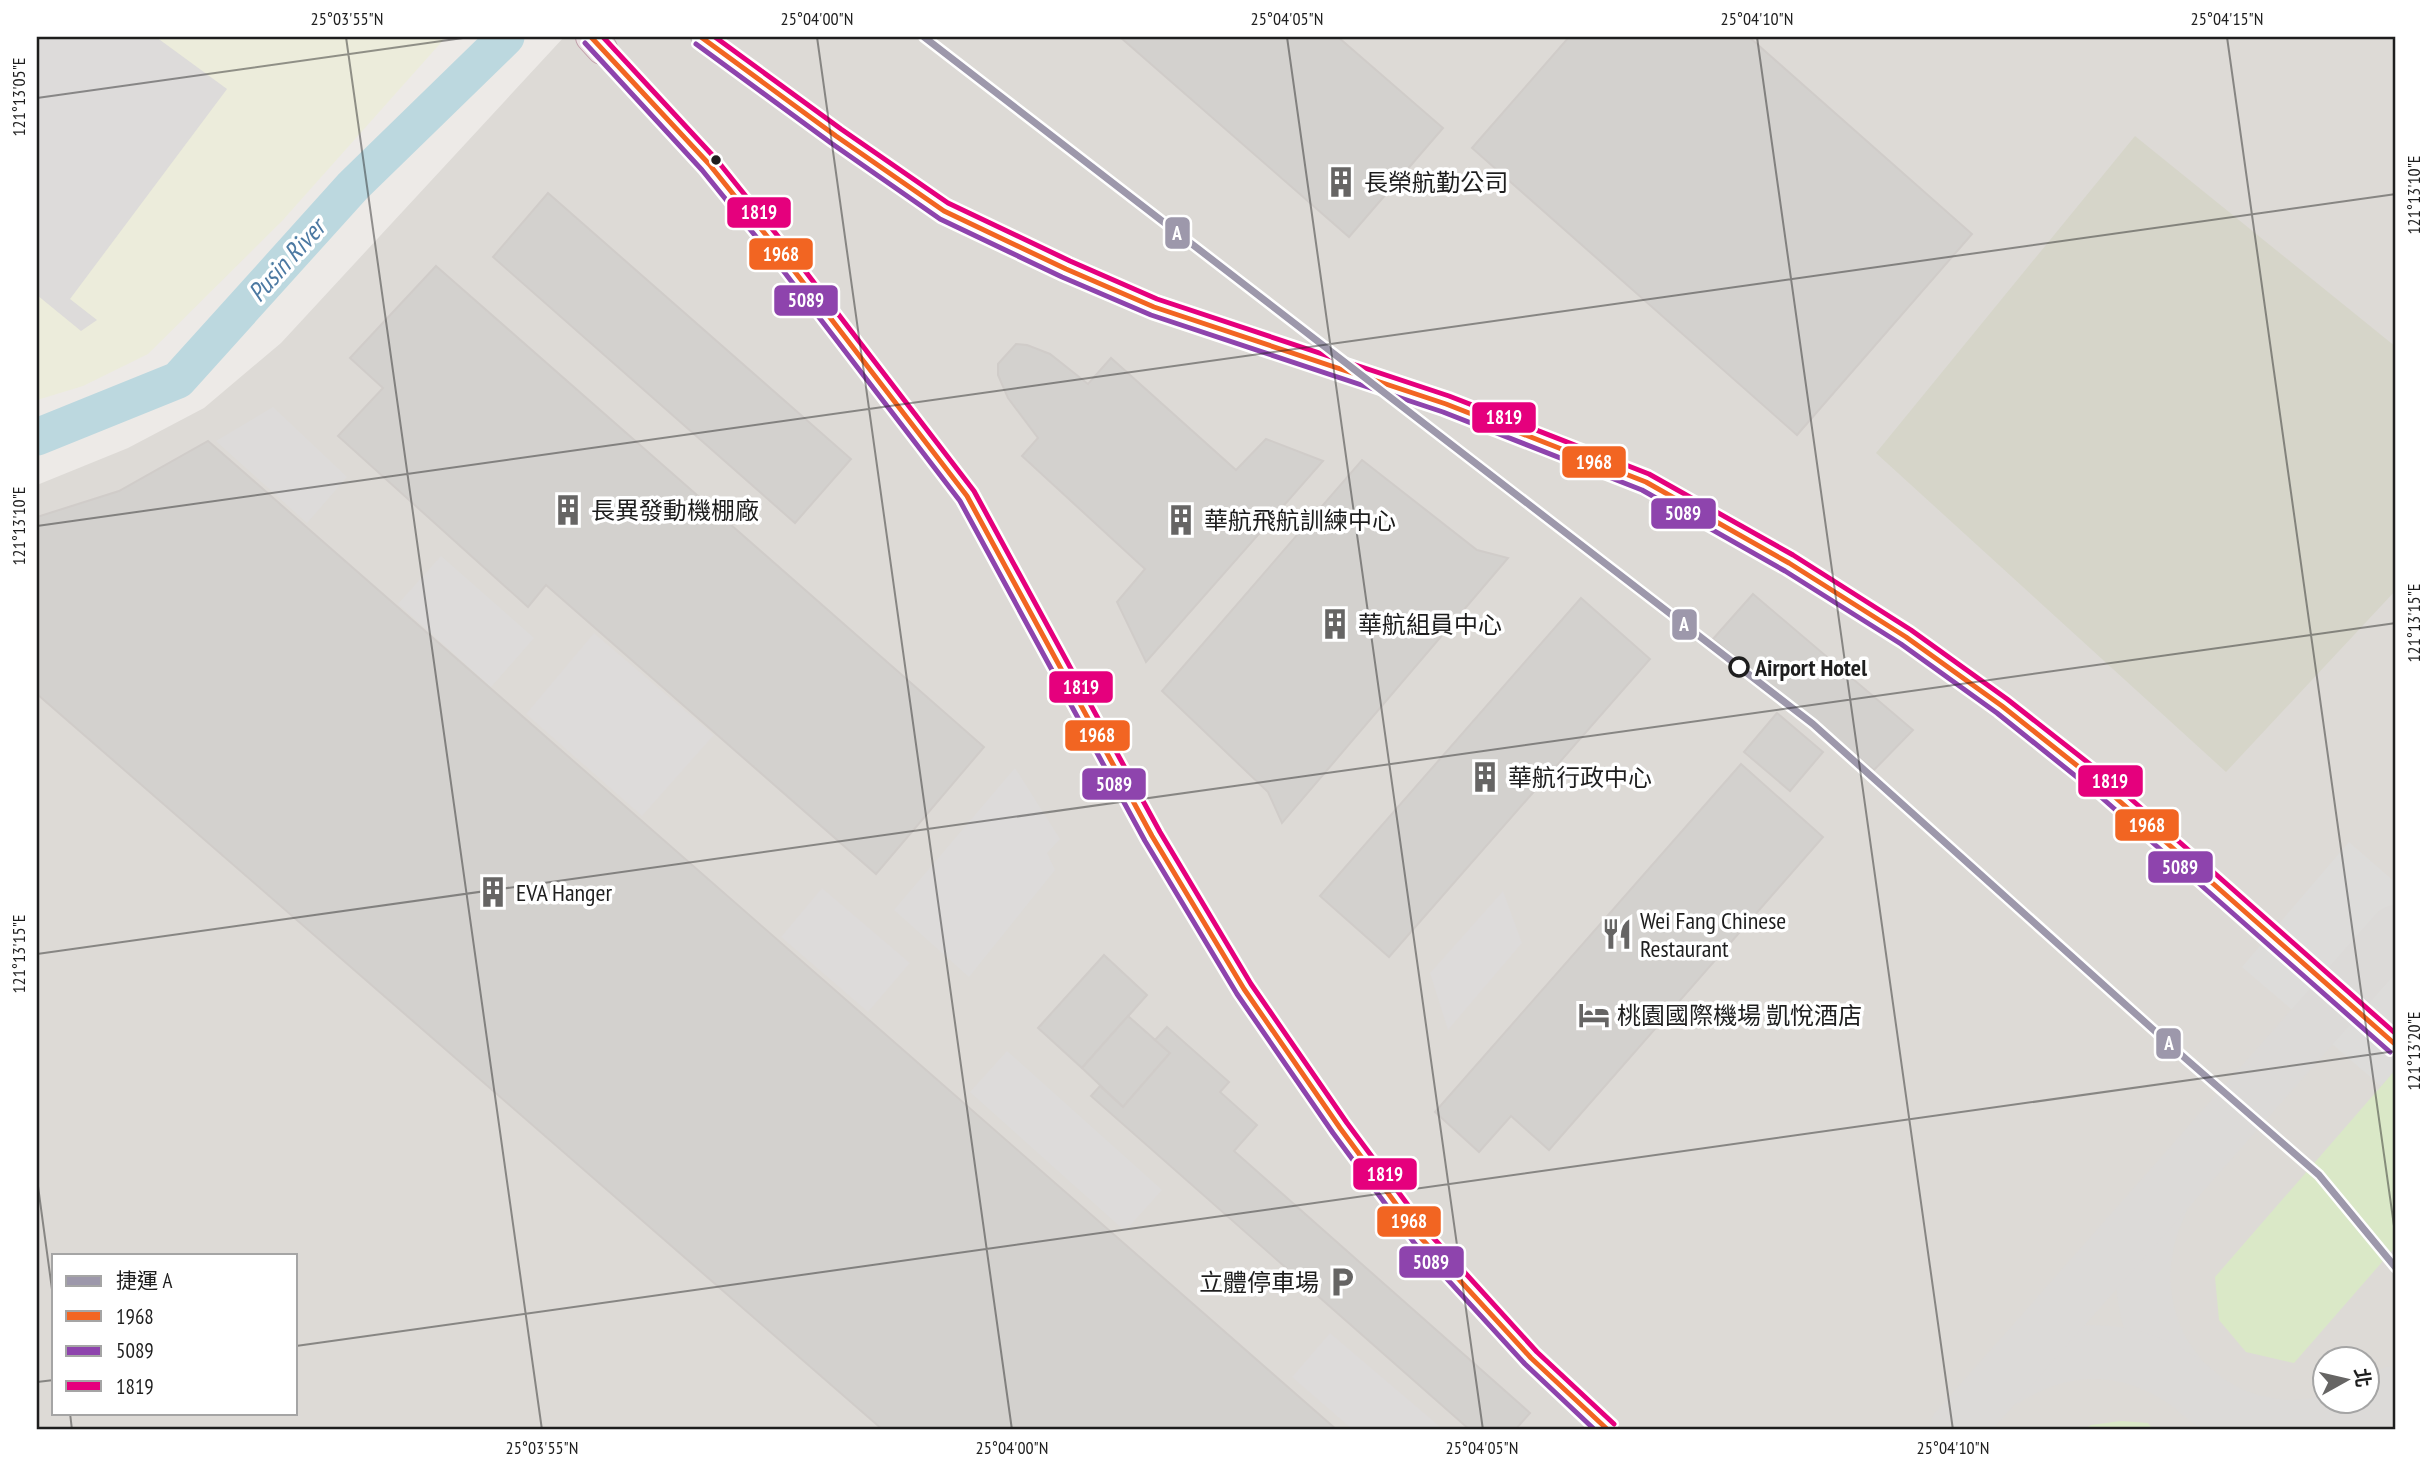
<svg xmlns="http://www.w3.org/2000/svg" width="2433" height="1467" font-family="'PT Sans Narrow','Noto Sans TC',sans-serif">
<style>
.airport{fill:#dddad6;fill-rule:evenodd}
.construction{fill:#d6d5c9}
.farmland{fill:#ececdb}
.grass{fill:#dae8c7}
.parking{fill:#dddbda}
.pier{fill:#dddcda}
.lines{fill:none;stroke-linecap:round;stroke-linejoin:round}
.river{stroke:#bcd8df;stroke-width:37}
.taxiway{stroke:#dcdad8;stroke-width:54}
.building{fill:#d3d1ce;stroke:#d0ccc9;stroke-width:2}
.tertiary-casing{stroke:#c5c4c3;stroke-width:22}
.motorway-casing{stroke:#c19faa;stroke-width:32}
.tertiary{stroke:#fcfcfb;stroke-width:19}
.motorway{stroke:#eae0e1;stroke-width:30}
.bus-1-casing{stroke:#fff;stroke-width:10}
.bus-2-casing{stroke:#fff;stroke-width:10}
.bus-3-casing{stroke:#fff;stroke-width:10}
.bus-1{stroke:#f26522;stroke-width:5}
.bus-2{stroke:#8e44ad;stroke-width:5}
.bus-3{stroke:#e5007d;stroke-width:5}
.metro-1-casing{stroke:#fff;stroke-width:12}
.metro-1{stroke:#9d98ab;stroke-width:7}
.ticks{fill:none;stroke:#1e1e1e;stroke-width:2;stroke-opacity:0.45}
.bus-dot{fill:#1e1e1e;stroke:#fff;stroke-width:2.5}
.stop-dot{fill:#fff;stroke:#1e1e1e;stroke-width:3.5}
.labels{text-anchor:middle;dominant-baseline:central;stroke-width:7;stroke-linejoin:round;paint-order:stroke}
.poi-label{font-size:24px;fill:#1e1e1e;stroke:#fff;text-anchor:start}
.stop-label{font-size:24px;font-weight:bold;fill:#1e1e1e;stroke:#fff;text-anchor:start}
.water-label{font-size:26px;font-style:italic;fill:#4c79a2;stroke:#fff}
.line-badge{stroke:#fff;stroke-width:2.5}
.badge-label{font-size:19px;text-anchor:middle;font-weight:bold;fill:#fff}
.neatline{fill:none;stroke:#1e1e1e;stroke-width:2.5}
.ticks-label{font-size:18px;text-anchor:middle;fill:#1e1e1e}
</style>
<rect width="100%" height="100%" fill="#edeae7"/>
<path class="airport" d="M564 37H2396V1430H37V485L128 448 204 408 281 343ZM54 1255H296V1413H54ZM2324 1358H2366V1400H2324Z"/>
<polygon class="construction" points="2135,136 2396,347 2396,590 2226,772 1876,453"/>
<polygon class="farmland" points="37,37 446,37 282,221 148,354 83,386 37,400"/>
<g class="grass">
<polygon points="2396,1069 2396,1246 2294,1363 2246,1352 2219,1320 2215,1277"/>
<polygon points="2121,1421 2148,1423 2154,1430 2083,1430 2091,1425"/>
</g>
<g class="parking">
<polygon points="37,37 156,37 227,89 70,299 97,320 81,331 37,295"/>
<polygon points="273,407 347,477 307,523 216,441"/>
<polygon points="441,556 534,638 491,687 398,604"/>
<polygon points="594,633 714,735 642,816 526,714"/>
<polygon points="1015,768 1060,839 1047,853 1055,870 969,977 894,910"/>
<polygon points="822,888 910,963 868,1012 781,937"/>
<polygon points="1503,891 1522,943 1448,1030 1430,973"/>
<polygon points="1007,1051 1162,1190 1125,1231 970,1092"/>
<polygon points="1330,1333 1444,1430 1353,1430 1292,1377"/>
</g>
<polygon class="pier" points="2349,842 2396,883 2396,1069 2381,1086 2242,967"/>
<g class="lines">
<polyline class="river" points="37,437 178,380 353,186 506,37"/>
<g class="taxiway">
<path d="M2160 1205C2139 1250 2137 1299 2159 1344 2165 1357 2175 1369 2183 1380"/>
<path d="M2006 1379C2064 1343 2125 1343 2182 1380 2191 1386 2199 1394 2207 1400 2227 1414 2253 1423 2277 1426 2319 1432 2358 1412 2394 1393"/>
<polyline points="1956,1430 2396,932"/>
</g>
</g>
<g class="building">
<polygon points="1120,37 1338,37 1443,128 1349,237"/>
<polygon points="1569,37 1749,37 1972,234 1797,435 1472,148"/>
<polygon points="548,193 851,459 795,523 493,257"/>
<polygon points="436,266 984,747 876,874 546,585 528,607 338,436 383,388 350,358"/>
<polygon points="1016,344 1027,345 1050,354 1088,384 1111,358 1236,470 1266,439 1323,461 1146,662 1117,602 1145,569 1022,456 1038,438 1008,398 998,375 998,364"/>
<polygon points="208,441 215,447 1337,1430 883,1430 37,694 37,517 119,491"/>
<polygon points="1362,460 1477,550 1508,558 1282,823 1268,792 1162,691"/>
<polygon points="1753,594 1913,730 1874,770 1713,639"/>
<polygon points="1581,598 1650,659 1389,957 1320,896"/>
<polygon points="1777,713 1823,752 1790,791 1744,752"/>
<polygon points="1741,764 1823,837 1549,1150 1511,1116 1479,1152 1435,1112"/>
<polygon points="1104,955 1147,995 1082,1068 1038,1028"/>
<polygon points="1128,1016 1170,1053 1123,1107 1082,1068"/>
<polygon points="1167,1027 1229,1082 1220,1092 1257,1125 1234,1151 1530,1413 1515,1430 1470,1430 1091,1096 1100,1086 1123,1107 1170,1053 1155,1040"/>
</g>
<g class="lines">
<defs>
<g id="tertiary">
<polyline points="701,37 836,136 944,211 1066,269 1154,307 1225,332 1446,404 1646,482 1789,563 1906,637 2002,706 2099,783 2396,1045"/>
<polyline points="602,49 709,164 782,255 967,496 1152,836 1244,989 1340,1128 1421,1238 1531,1358 1608,1430"/>
</g>
<polyline id="motorway" points="591,37 602,49"/>
</defs>
<use href="#tertiary" class="tertiary-casing"/>
<use href="#motorway" class="motorway-casing"/>
<use href="#tertiary" class="tertiary"/>
<use href="#motorway" class="motorway"/>
<defs>
<g id="bus-1">
<polyline points="591,37 709,164 782,255 967,496 1152,836 1244,989 1340,1128 1421,1238 1531,1358 1608,1430"/>
<polyline points="701,37 836,136 944,211 1066,269 1154,307 1446,404 1646,482 1789,563 1906,637 2002,706 2099,783 2396,1045"/>
</g>
<g id="bus-2">
<polyline points="585,43 702,170 775,260 960,501 1145,841 1237,994 1333,1133 1415,1244 1525,1364 1595,1430"/>
<polyline points="696,44 831,143 940,219 1062,277 1151,315 1443,412 1642,490 1785,571 1901,644 1997,713 2093,790 2390,1052"/>
</g>
<g id="bus-3">
<polyline points="603,37 716,159 789,250 974,491 1160,832 1251,984 1347,1123 1428,1232 1537,1352 1614,1424"/>
<polyline points="715,37 841,129 948,203 1070,261 1157,299 1449,396 1649,474 1793,555 1911,630 2007,699 2105,776 2396,1034"/>
</g>
</defs>
<use href="#bus-1" class="bus-1-casing"/>
<use href="#bus-2" class="bus-2-casing"/>
<use href="#bus-3" class="bus-3-casing"/>
<use href="#bus-1" class="bus-1"/>
<use href="#bus-2" class="bus-2"/>
<use href="#bus-3" class="bus-3"/>
<defs>
<polyline id="metro-1" points="924,37 1813,724 2186,1059 2319,1175 2396,1268"/>
</defs>
<use href="#metro-1" class="metro-1-casing"/>
<use href="#metro-1" class="metro-1"/>
</g>
<path class="ticks" d="M346 37 542 1430M817 37 1012 1430M1287 37 1483 1430M1757 37 1953 1430M2227 37 2396 1240M37 98 470 37M37 526 2396 194M37 954 2396 623M37 1179 54 1304M296 1346 2396 1051M37 1382 54 1380M70 1413 72 1430"/>
<defs>
<symbol id="building-bare" viewBox="-9 -9 18 18"><path d="M-4-6H4V6H1V3H-1V6H-4ZM-2.5-4.3h1.7v1.8h-1.7ZM.8-4.3h1.7v1.8H.8ZM-2.5-1h1.7V.8h-1.7ZM.8-1h1.7V.8H.8Z" fill="#666564" stroke="#fff" stroke-width="2.5" paint-order="stroke"/></symbol>
<symbol id="restaurant-bare" viewBox="-9 -9 18 18"><path d="M-5-6h1v4h1v-4h1v4h1v-4h1v5L-1.5 .5V6h-2V.5L-5-1ZM5-6V6H3V1.5H1.5Q1.5-4 5-6Z" fill="#666564" stroke="#fff" stroke-width="2.5" paint-order="stroke"/></symbol>
<symbol id="hotel-bare" viewBox="-9 -9 18 18"><path d="M-6-4.5h1.5V1H6V5H4.5V3h-9V5H-6ZM-4 0a1.8 1.8 0 1 1 3.6 0ZM.5 0V-2.5h3Q6-2.5 6 0Z" fill="#666564" stroke="#fff" stroke-width="2.5" paint-order="stroke"/></symbol>
<symbol id="parking-bare" viewBox="-9 -9 18 18"><path d="M-3.5-5.5H1a3.5 3.5 0 0 1 0 7H-1V5.5H-3.5ZM-1-3.4V-.6H.8a1.4 1.4 0 0 0 0-2.8Z" fill="#666564" stroke="#fff" stroke-width="2.5" paint-order="stroke"/></symbol>
</defs>
<g fill-rule="evenodd">
<use href="#building-bare" x="1319" y="160" width="44" height="44"/>
<use href="#building-bare" x="546" y="488" width="44" height="44"/>
<use href="#building-bare" x="1159" y="498" width="44" height="44"/>
<use href="#building-bare" x="1313" y="602" width="44" height="44"/>
<use href="#building-bare" x="1463" y="755" width="44" height="44"/>
<use href="#building-bare" x="471" y="870" width="44" height="44"/>
<use href="#restaurant-bare" x="1595" y="912" width="44" height="44"/>
<use href="#hotel-bare" x="1572" y="993" width="44" height="44"/>
<use href="#parking-bare" x="1320" y="1260" width="44" height="44"/>
</g>
<circle class="bus-dot" cx="716" cy="160" r="6"/>
<circle class="stop-dot" cx="1739" cy="667" r="9"/>
<g class="labels">
<g class="poi-label">
<text x="1364" y="182">長榮航勤公司</text>
<text x="591" y="510">長異發動機棚廠</text>
<text x="1204" y="520">華航飛航訓練中心</text>
<text x="1358" y="624">華航組員中心</text>
<text x="1508" y="777">華航行政中心</text>
<text x="516" y="892">EVA Hanger</text>
<text x="1640" y="920">Wei Fang Chinese<tspan x="1640" dy="28">Restaurant</tspan></text>
<text x="1617" y="1015">桃園國際機場 凱悅酒店</text>
<text x="1319" y="1282" text-anchor="end">立體停車場</text>
</g>
<g class="stop-label">
<text x="1755" y="667">Airport Hotel</text>
</g>
<g class="water-label">
<text transform="translate(286 260) rotate(-48)">Pusin River</text>
</g>
</g>
<g class="line-badge">
<rect x="726" y="196" width="66" height="33" rx="7" fill="#e5007d"/>
<rect x="1164" y="216" width="27" height="34" rx="7" fill="#9d98ab"/>
<rect x="748" y="237" width="66" height="34" rx="7" fill="#f26522"/>
<rect x="773" y="284" width="66" height="33" rx="7" fill="#8e44ad"/>
<rect x="1471" y="401" width="66" height="33" rx="7" fill="#e5007d"/>
<rect x="1561" y="445" width="66" height="34" rx="7" fill="#f26522"/>
<rect x="1650" y="497" width="67" height="33" rx="7" fill="#8e44ad"/>
<rect x="1671" y="608" width="27" height="33" rx="7" fill="#9d98ab"/>
<rect x="1048" y="670" width="66" height="34" rx="7" fill="#e5007d"/>
<rect x="1064" y="719" width="67" height="33" rx="7" fill="#f26522"/>
<rect x="2077" y="764" width="67" height="34" rx="7" fill="#e5007d"/>
<rect x="1081" y="767" width="66" height="34" rx="7" fill="#8e44ad"/>
<rect x="2114" y="808" width="66" height="34" rx="7" fill="#f26522"/>
<rect x="2147" y="850" width="67" height="34" rx="7" fill="#8e44ad"/>
<rect x="2155" y="1027" width="27" height="33" rx="7" fill="#9d98ab"/>
<rect x="1352" y="1157" width="66" height="34" rx="7" fill="#e5007d"/>
<rect x="1376" y="1205" width="66" height="33" rx="7" fill="#f26522"/>
<rect x="1398" y="1245" width="67" height="34" rx="7" fill="#8e44ad"/>
</g>
<g class="badge-label">
<text x="759" y="219">1819</text>
<text x="1177" y="240">A</text>
<text x="781" y="261">1968</text>
<text x="806" y="307">5089</text>
<text x="1504" y="424">1819</text>
<text x="1594" y="469">1968</text>
<text x="1683" y="520">5089</text>
<text x="1684" y="631">A</text>
<text x="1081" y="694">1819</text>
<text x="1097" y="742">1968</text>
<text x="2110" y="788">1819</text>
<text x="1114" y="791">5089</text>
<text x="2147" y="832">1968</text>
<text x="2180" y="874">5089</text>
<text x="2169" y="1050">A</text>
<text x="1385" y="1181">1819</text>
<text x="1409" y="1228">1968</text>
<text x="1431" y="1269">5089</text>
</g>
<rect width="2433" height="1467" fill="none" stroke="#ffffff" stroke-width="77"/>
<rect x="52" y="1254" width="245" height="161" fill="#ffffff" stroke="#a5a5a5" stroke-width="2"/>
<rect x="66" y="1276" width="35" height="10" fill="#9d98ab" stroke="#a5a5a5" stroke-width="2"/>
<text x="116" y="1288" font-size="21" fill="#1e1e1e">捷運 A</text>
<rect x="66" y="1311" width="35" height="10" fill="#f26522" stroke="#a5a5a5" stroke-width="2"/>
<text x="116" y="1324" font-size="21" fill="#1e1e1e">1968</text>
<rect x="66" y="1346" width="35" height="10" fill="#8e44ad" stroke="#a5a5a5" stroke-width="2"/>
<text x="116" y="1358" font-size="21" fill="#1e1e1e">5089</text>
<rect x="66" y="1381" width="35" height="10" fill="#e5007d" stroke="#a5a5a5" stroke-width="2"/>
<text x="116" y="1394" font-size="21" fill="#1e1e1e">1819</text>
<g transform="translate(2346 1380) rotate(82)"><circle r="33" fill="#ffffff" stroke="#a5a5a5" stroke-width="2"/>
<path d="M0-5L12 26L0 18L-12 26Z" fill="#666564"/>
<text y="-10" font-size="19" font-weight="bold" text-anchor="middle" fill="#1e1e1e">北</text>
</g>
<rect x="38" y="38" width="2356" height="1390" class="neatline"/>
<g class="ticks-label">
<text x="347" y="25">25°03'55"N</text>
<text x="817" y="25">25°04'00"N</text>
<text x="1287" y="25">25°04'05"N</text>
<text x="1757" y="25">25°04'10"N</text>
<text x="2227" y="25">25°04'15"N</text>
<text transform="translate(19 97) rotate(-90)" y="6">121°13'05"E</text>
<text transform="translate(2414 195) rotate(-90)" y="6">121°13'10"E</text>
<text transform="translate(19 526) rotate(-90)" y="6">121°13'10"E</text>
<text transform="translate(2414 623) rotate(-90)" y="6">121°13'15"E</text>
<text transform="translate(19 954) rotate(-90)" y="6">121°13'15"E</text>
<text transform="translate(2414 1051) rotate(-90)" y="6">121°13'20"E</text>
<text x="542" y="1454">25°03'55"N</text>
<text x="1012" y="1454">25°04'00"N</text>
<text x="1482" y="1454">25°04'05"N</text>
<text x="1953" y="1454">25°04'10"N</text>
</g>
</svg>
